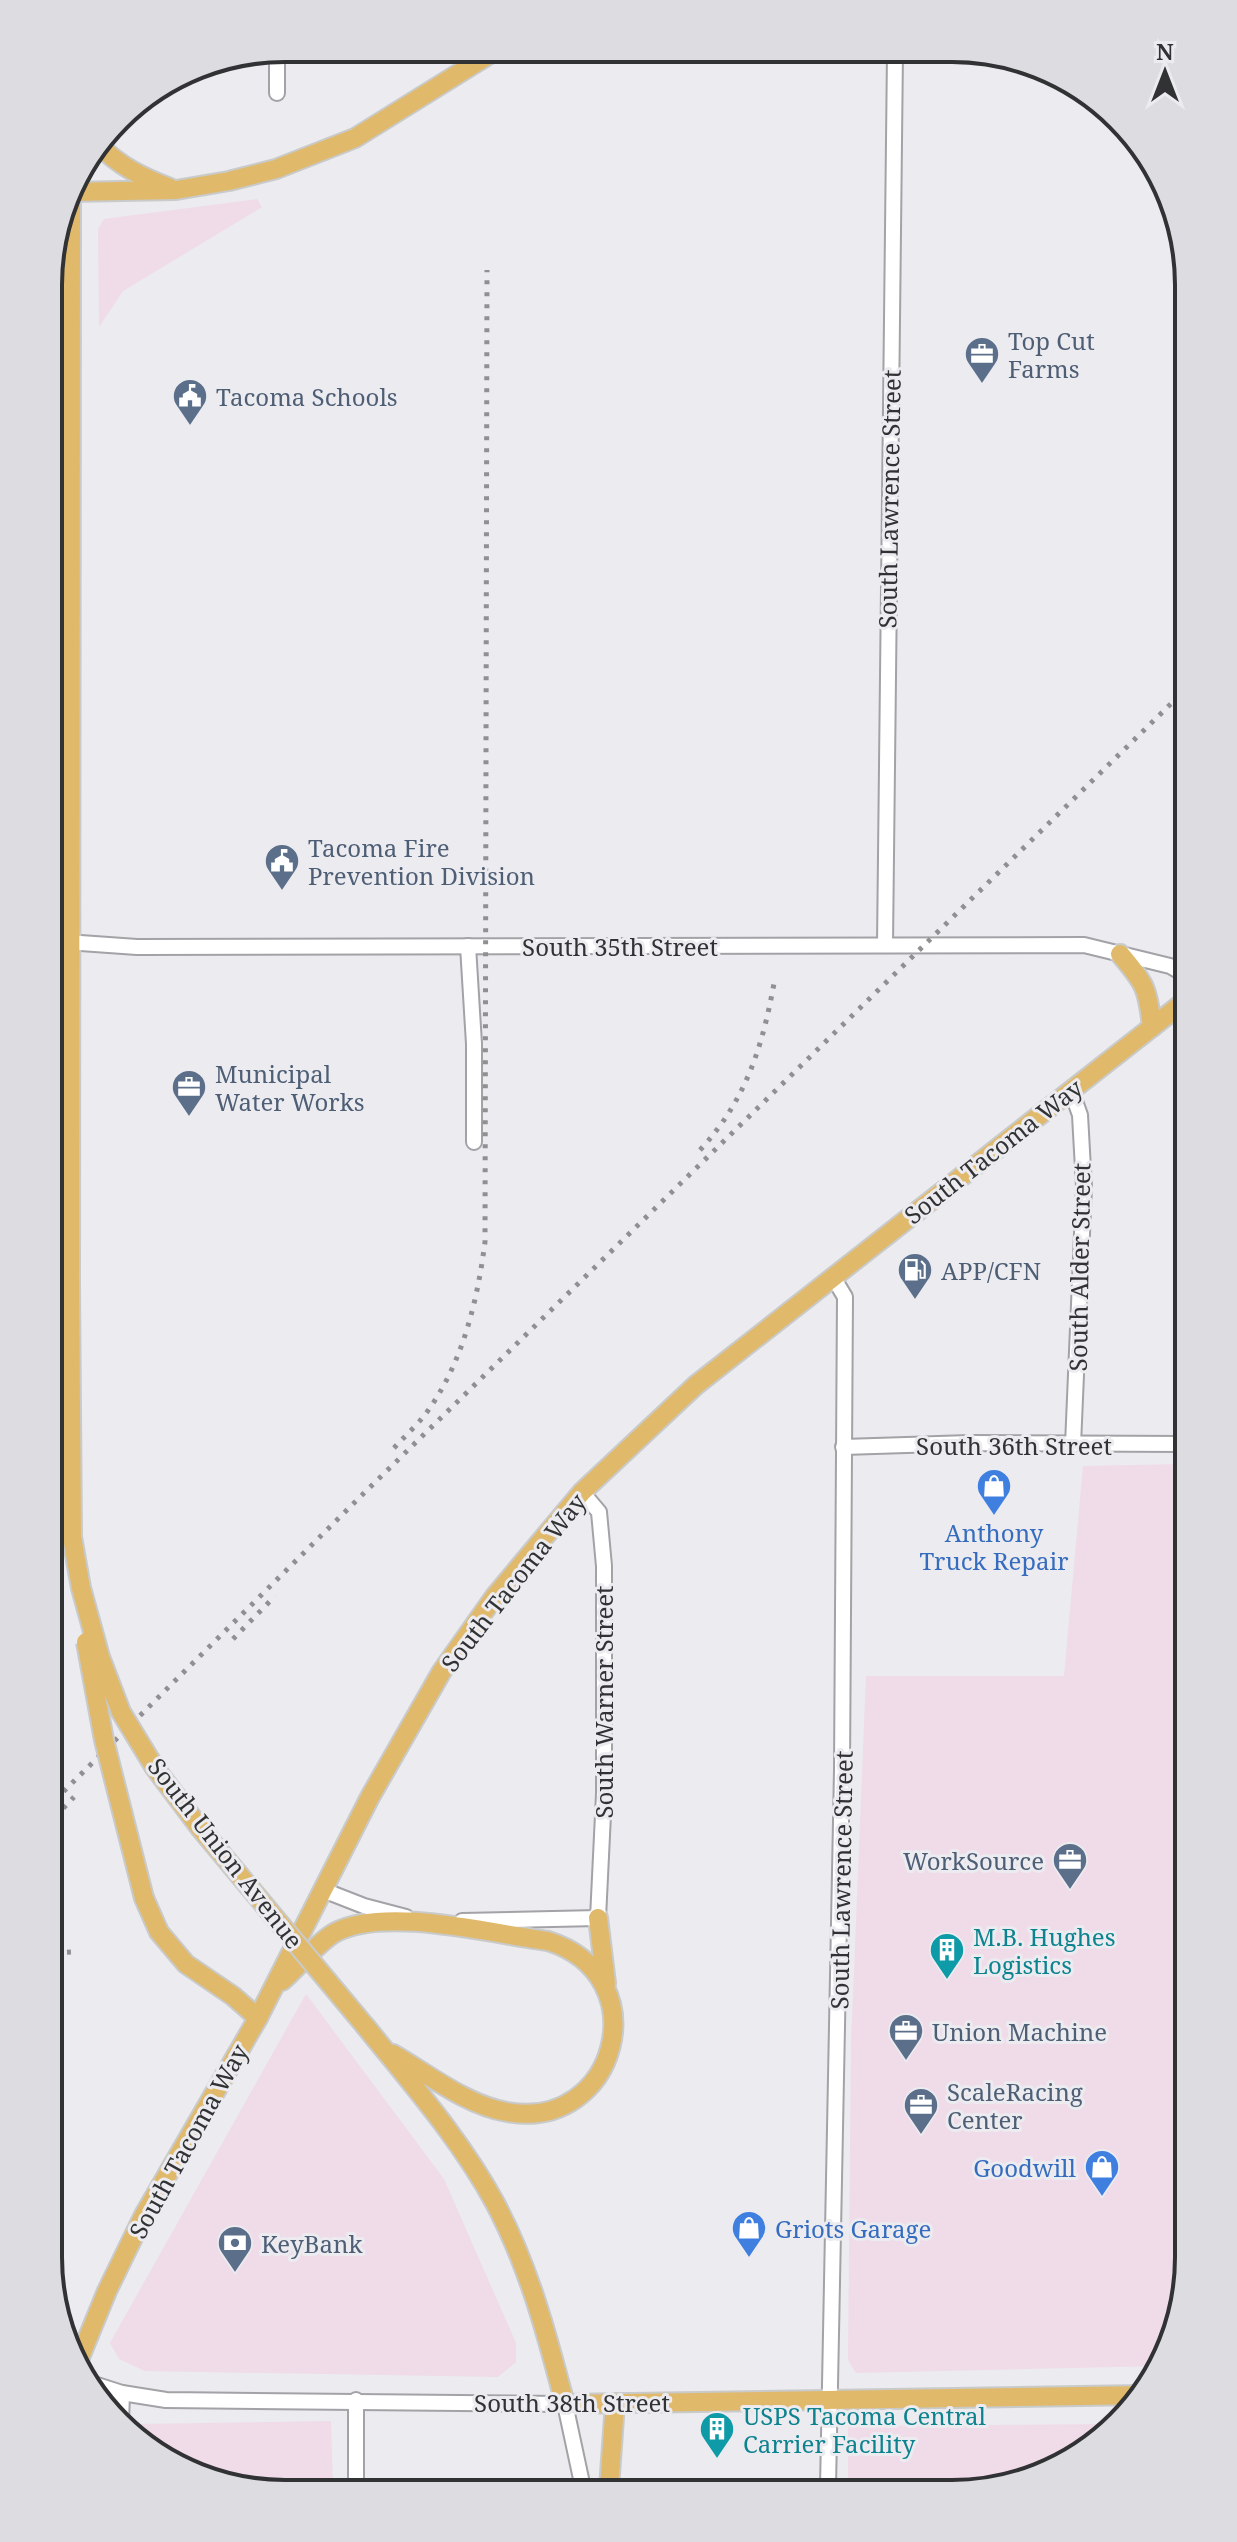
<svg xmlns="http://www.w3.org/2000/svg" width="1237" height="2542" font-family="'Noto Serif',serif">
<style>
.commercial{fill:#f0dbe9}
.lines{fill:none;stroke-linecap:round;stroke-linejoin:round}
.minor-casing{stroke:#a2a2a7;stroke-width:18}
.major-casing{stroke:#c9caca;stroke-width:22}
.minor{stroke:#fff;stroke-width:14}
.major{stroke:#e1b96b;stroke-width:18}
.rail{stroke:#909093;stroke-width:5;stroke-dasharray:4 8;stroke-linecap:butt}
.major-bridge-casing{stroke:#c9caca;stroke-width:22;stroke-linecap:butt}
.major-bridge{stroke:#e1b96b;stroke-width:18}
.labels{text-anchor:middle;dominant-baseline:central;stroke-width:6;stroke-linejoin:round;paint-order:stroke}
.service-label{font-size:24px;fill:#4e5e75;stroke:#ebebf0;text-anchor:start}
.street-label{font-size:24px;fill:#313233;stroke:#ebebf0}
.shop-label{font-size:24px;fill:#366cbe;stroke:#ebebf0}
.culture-label{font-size:24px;fill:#0d838f;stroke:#ebebf0;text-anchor:start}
.rim{fill:none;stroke:#313233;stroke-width:4}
</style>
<rect width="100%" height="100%" fill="#ebebf0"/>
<g class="commercial">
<polygon points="257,199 262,207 123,291 99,327 98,229 104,219"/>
<polygon points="1185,1464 1188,2273 1171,2348 1161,2366 856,2373 848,2360 851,2044 866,1676 1064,1676 1083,1466"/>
<polygon points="306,1994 444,2179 516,2343 516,2362 498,2377 145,2371 119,2359 110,2343"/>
<polygon points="118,2419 139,2424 331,2421 333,2489 239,2490 128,2435"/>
<polygon points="1116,2424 1084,2454 1014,2486 848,2487 848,2426"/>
</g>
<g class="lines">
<defs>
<g id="minor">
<polyline points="277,93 277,50"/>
<polyline points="51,694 69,694"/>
<polyline points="52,941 137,947 1084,945 1170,966 1184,974"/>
<polyline points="885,945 895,52"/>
<polyline points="468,946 474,1044 474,1142"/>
<polyline points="1071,1090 1080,1115 1084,1187 1073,1445"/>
<polyline points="843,1447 970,1443 1185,1444"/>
<polyline points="323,1890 364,1906 406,1917"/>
<polyline points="462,1921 598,1918 604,1794 604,1566 599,1512 582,1492"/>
<polyline points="97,2385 122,2393 166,2400 565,2404 583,2488"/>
<polyline points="356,2400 356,2489"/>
<polyline points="121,2423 122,2393"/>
<polyline points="828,2487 842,1770 845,1297 833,1277"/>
</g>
<g id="major">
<path d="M99 145C119 166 142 177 170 188"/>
<polyline points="69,192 176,190 229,181 276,169 355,138 498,49"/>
<polyline points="52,248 70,277"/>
<path d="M1120 954C1145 983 1148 989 1152 1027"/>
<polyline points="70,1286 71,185"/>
<polyline points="144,1898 159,1932 186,1964 233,1996 258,2018"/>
<polyline points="598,1918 606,1983"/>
<path d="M282 1981C298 1967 319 1941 336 1932 386 1906 493 1934 548 1941 659 1976 617 2132 507 2112 466 2105 428 2074 393 2054"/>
<path d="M366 2027C411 2083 461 2140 495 2203 529 2267 547 2335 565 2404L1144 2395"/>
<polyline points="80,2357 107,2291 144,2215 258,2018 370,1797 442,1671 495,1596 582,1492 696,1385 1184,1002"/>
<polyline points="609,2488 615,2403"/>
</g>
</defs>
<use href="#minor" class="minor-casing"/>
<use href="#major" class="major-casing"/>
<use href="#minor" class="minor"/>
<use href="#major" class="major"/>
<g class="rail">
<path d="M700 1150C747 1099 763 1045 775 978"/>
<path d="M394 1448C404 1437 415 1427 424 1416 462 1366 477 1303 485 1242L487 270"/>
<polyline points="233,1639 275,1596"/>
<polyline points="55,1800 361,1496 1183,692"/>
<polyline points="55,1817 74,1797"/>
<polyline points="55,1953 73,1952"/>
</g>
<defs>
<g id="major-bridge">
<polyline points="70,1286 72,1537 81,1588 100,1657 121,1712 155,1768 200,1828 366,2027"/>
<polyline points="86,1642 104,1740 144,1898"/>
</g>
</defs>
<use href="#major-bridge" class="major-bridge-casing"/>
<use href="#major-bridge" class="major-bridge"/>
</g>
<defs>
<symbol id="office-pin" viewBox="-11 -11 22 30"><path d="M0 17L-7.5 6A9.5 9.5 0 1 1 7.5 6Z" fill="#5c6f8a" stroke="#ebebf0"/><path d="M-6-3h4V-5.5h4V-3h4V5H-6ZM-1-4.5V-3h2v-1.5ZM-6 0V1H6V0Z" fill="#fff"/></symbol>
<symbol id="civic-pin" viewBox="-11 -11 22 30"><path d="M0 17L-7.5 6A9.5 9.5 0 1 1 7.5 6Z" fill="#5c6f8a" stroke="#ebebf0"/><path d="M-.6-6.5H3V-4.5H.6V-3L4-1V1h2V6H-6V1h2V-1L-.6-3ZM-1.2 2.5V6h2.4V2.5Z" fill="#fff"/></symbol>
<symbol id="fuel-pin" viewBox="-11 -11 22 30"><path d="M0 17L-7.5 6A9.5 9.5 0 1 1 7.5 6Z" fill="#5c6f8a" stroke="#ebebf0"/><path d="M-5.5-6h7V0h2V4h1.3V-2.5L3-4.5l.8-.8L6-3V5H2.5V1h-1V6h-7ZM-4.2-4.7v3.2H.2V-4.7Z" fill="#fff"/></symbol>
<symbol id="shop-pin" viewBox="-11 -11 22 30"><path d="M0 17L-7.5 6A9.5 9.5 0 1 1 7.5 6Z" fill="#3f7fe0" stroke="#ebebf0"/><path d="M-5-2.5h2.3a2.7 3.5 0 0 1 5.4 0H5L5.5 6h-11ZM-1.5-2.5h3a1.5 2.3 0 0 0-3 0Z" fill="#fff"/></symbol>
<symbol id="building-pin" viewBox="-11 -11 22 30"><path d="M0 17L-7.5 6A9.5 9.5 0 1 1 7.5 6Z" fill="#0f9aa8" stroke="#ebebf0"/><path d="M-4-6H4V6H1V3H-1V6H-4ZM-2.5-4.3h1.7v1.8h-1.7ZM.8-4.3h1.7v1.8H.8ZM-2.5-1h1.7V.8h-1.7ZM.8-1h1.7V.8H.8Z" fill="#fff"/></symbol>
<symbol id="bank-pin" viewBox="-11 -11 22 30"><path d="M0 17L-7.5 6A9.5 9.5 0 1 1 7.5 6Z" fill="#5c6f8a" stroke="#ebebf0"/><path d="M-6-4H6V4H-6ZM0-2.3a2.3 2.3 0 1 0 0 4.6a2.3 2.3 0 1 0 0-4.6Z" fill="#fff"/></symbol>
</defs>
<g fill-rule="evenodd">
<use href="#office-pin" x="962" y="334" width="40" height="54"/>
<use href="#civic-pin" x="170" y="376" width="40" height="54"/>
<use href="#civic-pin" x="262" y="841" width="40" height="54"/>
<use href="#office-pin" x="169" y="1067" width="40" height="54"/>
<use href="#fuel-pin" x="895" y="1250" width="40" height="54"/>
<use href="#shop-pin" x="974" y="1466" width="40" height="54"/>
<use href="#office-pin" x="1050" y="1840" width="40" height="54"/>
<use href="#building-pin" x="927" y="1930" width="40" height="54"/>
<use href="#office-pin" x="886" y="2011" width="40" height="54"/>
<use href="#office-pin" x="901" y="2085" width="40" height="54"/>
<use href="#shop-pin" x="1082" y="2147" width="40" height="54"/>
<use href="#shop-pin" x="729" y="2208" width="40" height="54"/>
<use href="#bank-pin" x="215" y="2223" width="40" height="54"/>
<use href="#building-pin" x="697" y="2409" width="40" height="54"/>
</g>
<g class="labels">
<g class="service-label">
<text x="1008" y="340">Top Cut<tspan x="1008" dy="28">Farms</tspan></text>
<text x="216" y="396">Tacoma Schools</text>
<text x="308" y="847">Tacoma Fire<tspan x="308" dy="28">Prevention Division</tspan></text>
<text x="215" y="1073">Municipal<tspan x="215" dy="28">Water Works</tspan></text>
<text x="941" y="1270">APP/CFN</text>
<text x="1044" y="1860" text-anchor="end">WorkSource</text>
<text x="932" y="2031">Union Machine</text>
<text x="947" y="2091">ScaleRacing<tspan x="947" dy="28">Center</tspan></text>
<text x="261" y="2243">KeyBank</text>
</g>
<g class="street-label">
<text transform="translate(889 499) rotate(-89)">South Lawrence Street</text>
<text x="620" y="946">South 35th Street</text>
<text transform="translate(993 1151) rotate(-38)">South Tacoma Way</text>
<text transform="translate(1079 1267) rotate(-89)">South Alder Street</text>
<text x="1014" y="1445">South 36th Street</text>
<text transform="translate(513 1582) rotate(-52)">South Tacoma Way</text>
<text transform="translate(603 1702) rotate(-90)">South Warner Street</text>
<text transform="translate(226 1853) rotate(52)">South Union Avenue</text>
<text transform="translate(841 1880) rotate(-89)">South Lawrence Street</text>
<text transform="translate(188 2141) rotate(-61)">South Tacoma Way</text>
<text x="572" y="2402">South 38th Street</text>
</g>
<g class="shop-label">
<text x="994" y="1532">Anthony<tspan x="994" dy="28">Truck Repair</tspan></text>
<text x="1076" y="2167" text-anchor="end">Goodwill</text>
<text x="775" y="2228" text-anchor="start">Griots Garage</text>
</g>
<g class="culture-label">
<text x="973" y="1936">M.B. Hughes<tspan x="973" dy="28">Logistics</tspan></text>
<text x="743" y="2415">USPS Tacoma Central<tspan x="743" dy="28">Carrier Facility</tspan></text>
</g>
</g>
<path d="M0 0H1237V2542H0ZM285 62H952A223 223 0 0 1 1175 285V2257A223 223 0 0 1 952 2480H285A223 223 0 0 1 62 2257V285A223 223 0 0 1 285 62Z" fill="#dcdce1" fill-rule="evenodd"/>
<path class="rim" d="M285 62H952A223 223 0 0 1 1175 285V2257A223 223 0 0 1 952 2480H285A223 223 0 0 1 62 2257V285A223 223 0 0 1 285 62Z"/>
<g transform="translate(1165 72)" stroke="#ebebf0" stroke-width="6" paint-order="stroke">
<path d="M0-6L14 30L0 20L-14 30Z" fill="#313233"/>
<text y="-12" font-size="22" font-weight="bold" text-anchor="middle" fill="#313233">N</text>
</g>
</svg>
